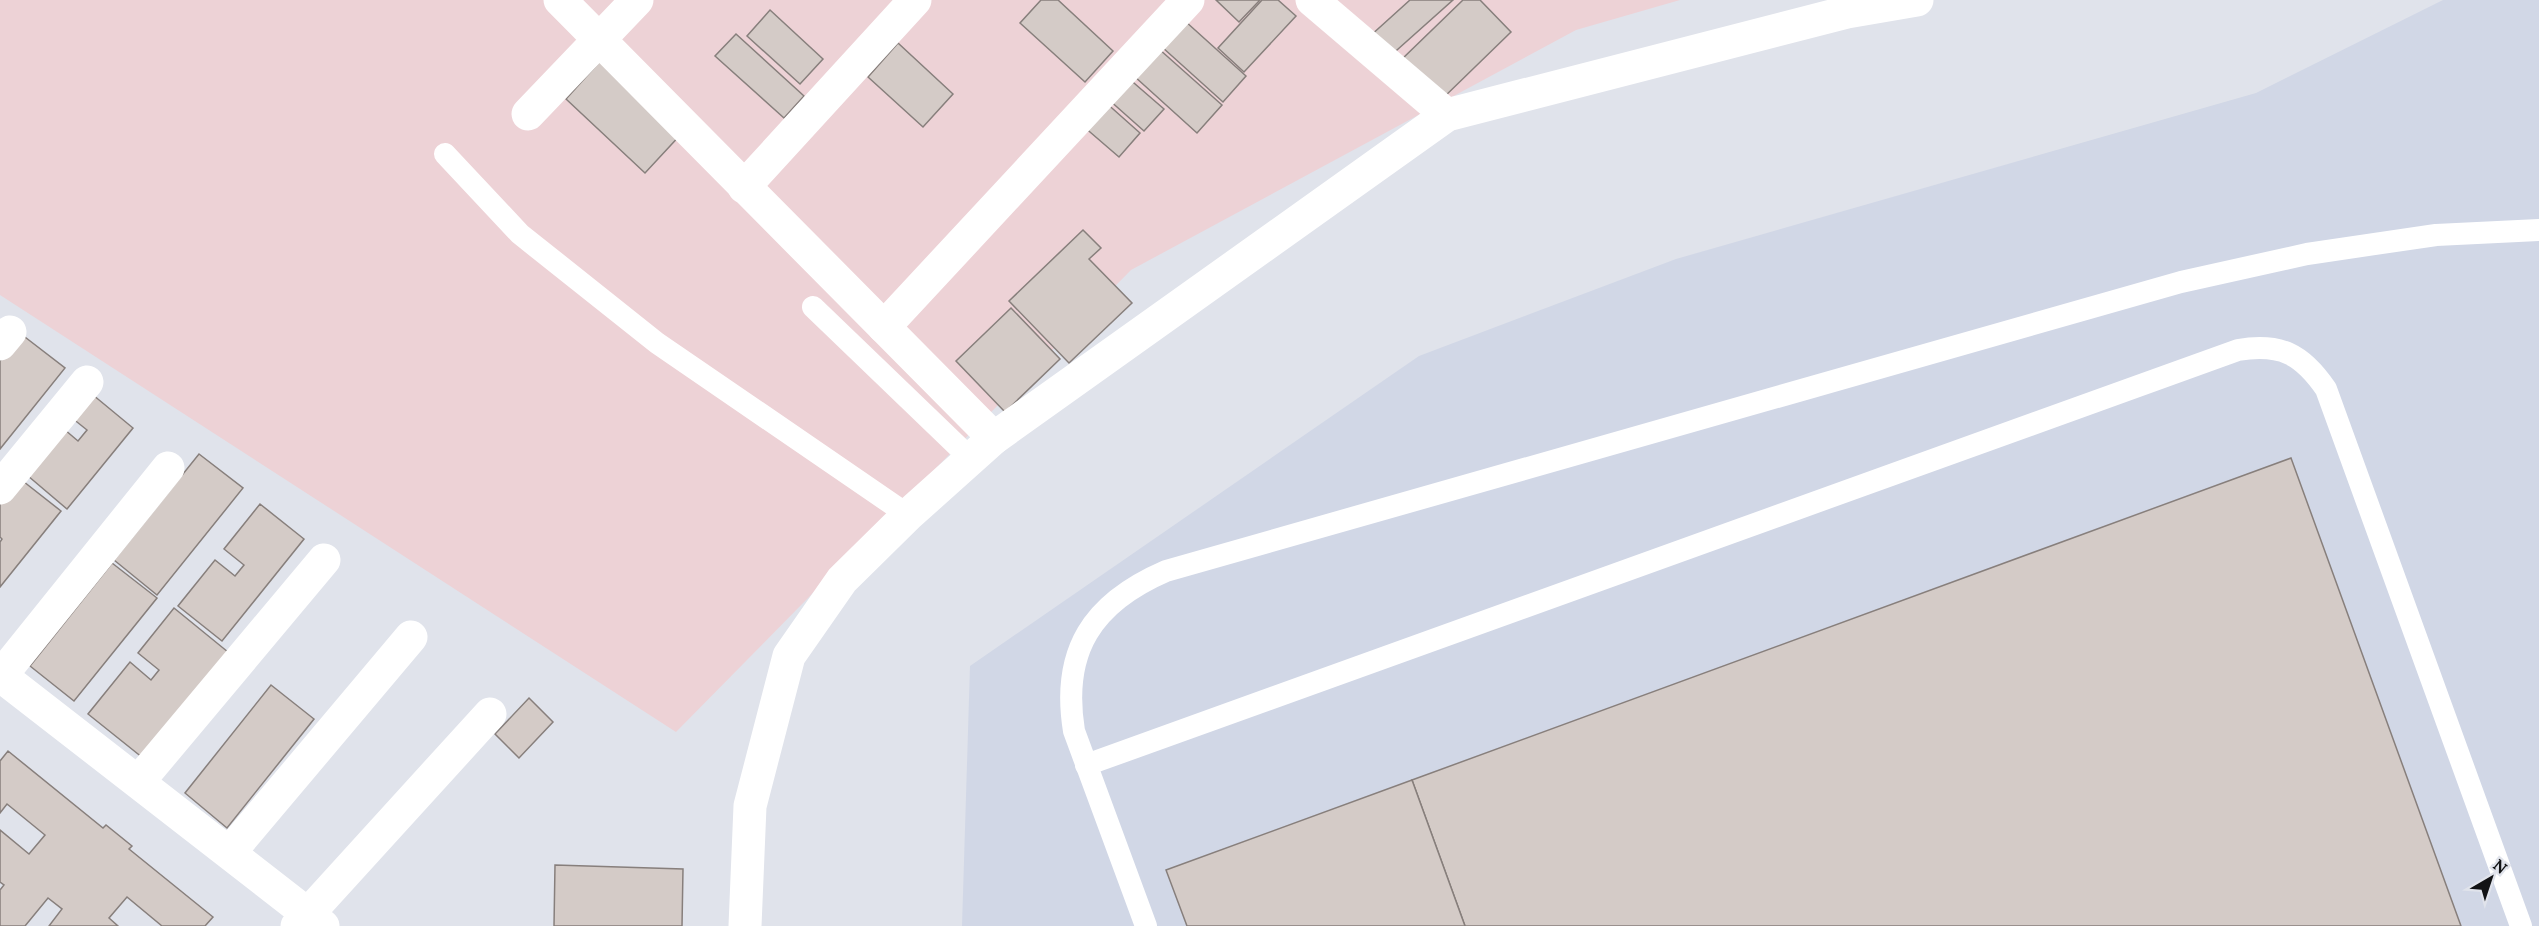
<svg xmlns="http://www.w3.org/2000/svg" width="2539" height="926" font-family="Lora,serif">
<style>
.industrial{fill:#edd2d6}
.built{fill:#d1d7e6}
.building{fill:#d4cbc7;stroke:#877f7c;stroke-width:1.5}
.lines{fill:none;stroke-linecap:round;stroke-linejoin:round}
.lane{stroke:#fff;stroke-width:22}
.street{stroke:#fff;stroke-width:33}
.secondary{stroke:#fff;stroke-width:33}
</style>
<rect width="100%" height="100%" fill="#e0e3eb"/>
<polygon class="industrial" points="0,0 1680,0 1576,30 1131,270 676,732 0,295"/>
<polygon class="built" points="2443,0 2539,0 2539,926 962,926 970,666 1419,356 1676,259 2256,93"/>
<g class="building">
<polygon points="1041,0 1058,0 1113,51 1085,82 1020,23"/>
<polygon points="1216,0 1260,0 1239,22"/>
<polygon points="1262,0 1278,0 1296,16 1244,72 1218,48"/>
<polygon points="1410,0 1453,0 1388,58 1369,37"/>
<polygon points="1463,0 1480,0 1511,32 1440,101 1400,61"/>
<polygon points="770,10 823,59 800,84 747,36"/>
<polygon points="1185,21 1246,76 1223,102 1162,47"/>
<polygon points="736,34 804,96 784,118 715,56"/>
<polygon points="898,43 953,94 923,127 868,77"/>
<polygon points="1159,49 1222,105 1197,133 1134,76"/>
<polygon points="602,59 683,132 645,173 566,99"/>
<polygon points="1127,77 1164,109 1144,131 1108,99"/>
<polygon points="1104,101 1140,133 1119,157 1083,126"/>
<polygon points="1083,230 1101,248 1089,259 1132,303 1069,363 1009,301"/>
<polygon points="1011,308 1060,359 1005,412 956,361"/>
<polygon points="21,334 65,368 0,449 0,361"/>
<polygon points="87,390 133,428 67,509 21,470 58,424 78,441 87,430 67,414"/>
<polygon points="199,454 243,488 157,595 114,560"/>
<polygon points="2291,458 2461,926 1465,926 1412,780"/>
<polygon points="19,478 61,511 0,587 0,542 2,539 0,537 0,501"/>
<polygon points="260,504 304,539 222,641 178,606 215,560 235,576 244,565 224,549"/>
<polygon points="112,563 157,598 74,701 30,666"/>
<polygon points="174,608 228,652 143,758 88,714 130,662 151,680 159,670 138,653"/>
<polygon points="271,685 314,719 227,828 185,793"/>
<polygon points="529,698 553,722 519,758 495,734"/>
<polygon points="8,751 103,828 106,825 132,846 129,849 213,917 205,926 162,926 127,897 109,918 118,926 49,926 62,909 48,898 25,926 0,926 0,890 4,885 0,882 0,830 29,854 45,835 7,804 0,813 0,761"/>
<polygon points="1412,780 1465,926 1187,926 1166,870"/>
<polygon points="555,865 683,869 682,926 554,926"/>
</g>
<g class="lines">
<g class="lane">
<polyline points="445,154 520,234 657,343 908,515"/>
<polyline points="813,307 971,459"/>
<path d="M1086 765 2238 350C2281 343 2302 354 2326 389L2521 926"/>
<path d="M1146 926 1074 731C1061 651 1092 603 1166 571L2181 282 2307 254 2436 235 2539 230"/>
</g>
<g class="street">
<polyline points="560,0 994,438"/>
<polyline points="1312,0 1447,115"/>
<polyline points="528,114 637,0"/>
<polyline points="744,187 915,0"/>
<polyline points="884,327 1188,0"/>
<polyline points="0,344 10,332"/>
<polyline points="0,488 87,382"/>
<polyline points="0,675 323,926"/>
<polyline points="0,677 168,468"/>
<polyline points="139,781 324,560"/>
<polyline points="230,852 411,637"/>
<polyline points="297,926 490,714"/>
</g>
<polyline class="secondary" points="745,926 750,806 789,656 842,580 908,515 994,438 1447,115 1847,12 1917,0"/>
</g>
<g transform="translate(2491 878) rotate(39)" stroke="#e0e3eb" stroke-width="4.5" paint-order="stroke">
<path d="M0-4.5L10 22L0 15L-10 22Z" fill="#121315"/>
<text y="-9" font-size="16" font-weight="bold" text-anchor="middle" fill="#121315">N</text>
</g>
</svg>
